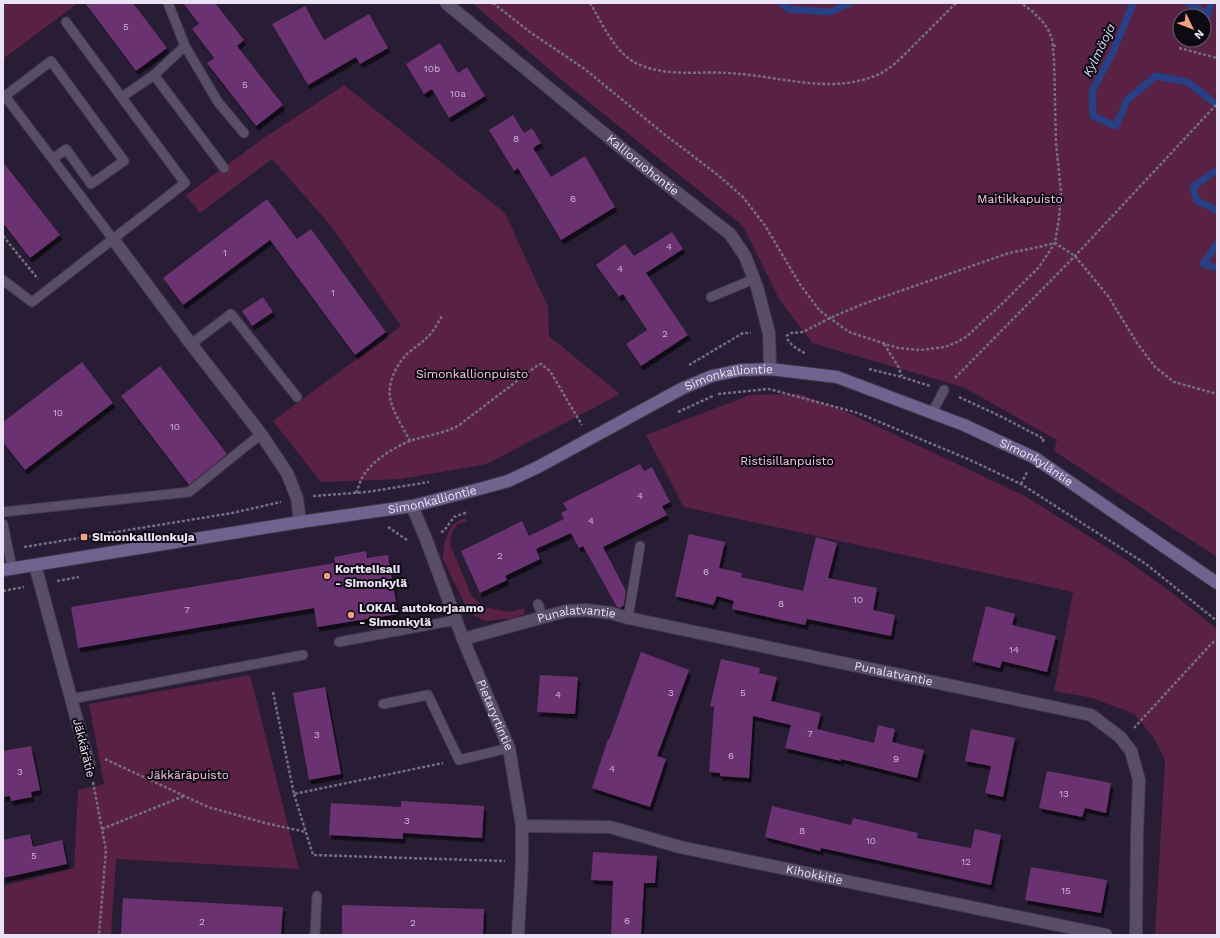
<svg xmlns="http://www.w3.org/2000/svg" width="1220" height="938" font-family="'Work Sans',sans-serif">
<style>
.green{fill:#592144;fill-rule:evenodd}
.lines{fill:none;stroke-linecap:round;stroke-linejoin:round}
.stream{stroke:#274085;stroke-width:7}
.building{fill:#6b3170;filter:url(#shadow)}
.lane-casing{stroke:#41374b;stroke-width:11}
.street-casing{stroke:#41374b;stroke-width:14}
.secondary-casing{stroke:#41374b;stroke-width:14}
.path{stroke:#766d81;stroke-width:2.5;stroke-dasharray:3 2;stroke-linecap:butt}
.lane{stroke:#594d68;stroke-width:9}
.street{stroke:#594d68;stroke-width:12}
.secondary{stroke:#6e648f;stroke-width:12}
.poi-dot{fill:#f2a17e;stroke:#0e0a14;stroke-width:1.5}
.labels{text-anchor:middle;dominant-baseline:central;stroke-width:4;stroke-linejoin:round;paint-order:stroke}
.number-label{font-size:10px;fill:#cab6d2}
.street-label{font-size:12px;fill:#e9e3f3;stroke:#0e0a14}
.park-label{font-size:12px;fill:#f7cae3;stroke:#0e0a14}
.poi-label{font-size:12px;font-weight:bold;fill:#e9e3f3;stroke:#0e0a14;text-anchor:start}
.water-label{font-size:13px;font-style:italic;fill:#ced8ec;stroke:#0e0a14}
</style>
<defs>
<filter id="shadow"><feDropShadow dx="2.5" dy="4.5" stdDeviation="0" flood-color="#0009"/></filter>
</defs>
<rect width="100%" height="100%" fill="#281d34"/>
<g class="green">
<polygon points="3,3 78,3 3,59"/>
<path d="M472 3H1217V557L1054 451 1057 440 963 387 812 343 779 299 743 226 570 87ZM1180 16H1204V40H1180Z"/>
<polygon points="344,85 505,213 548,307 549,336 620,394 487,464 401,479 321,482 273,421 401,326 331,226 272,159 200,213 186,195 264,138"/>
<polygon points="800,394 849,413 1025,496 1125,559 1171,592 1217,629 1217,935 1155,935 1165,760 1154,738 1134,714 1093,698 1054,691 1073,592 684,507 646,435 750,395"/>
<polygon points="464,518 467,521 458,524 452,532 450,544 471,595 484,607 509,612 525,608 524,614 515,618 485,621 475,616 467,609 443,559 444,545 448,533 452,525"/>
<polygon points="250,675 299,869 116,859 111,935 3,935 3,886 74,868 78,790 104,784 89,704"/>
</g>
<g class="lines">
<g class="stream">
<polyline points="781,3 789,9 830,12 850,3"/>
<polyline points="1133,3 1114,50 1092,91 1093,116 1116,126 1127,100 1156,76 1188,82 1217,105"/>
<polyline points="1188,3 1208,15 1211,3"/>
<polyline points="1217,170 1193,187 1197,201 1215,209 1217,211"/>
<polyline points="1217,244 1203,264 1217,268"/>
</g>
</g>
<g class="building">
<polygon points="85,3 133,3 167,48 136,71"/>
<polygon points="183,3 215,3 244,40 237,46 283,105 256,126 207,63 214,58 192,29 199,24"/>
<polygon points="305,6 324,40 369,14 388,48 360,64 356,57 308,85 272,24"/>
<polygon points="440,43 458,73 467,67 485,96 449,118 432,89 424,94 406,64"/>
<polygon points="513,115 524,133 532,128 541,143 533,148 551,177 585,156 615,207 561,240 518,168 514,171 489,130"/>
<polygon points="3,162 60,235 30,258 3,223"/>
<polygon points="267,199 297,239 311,229 386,332 355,355 270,240 183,305 163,278"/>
<polygon points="672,232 683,249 646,273 688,335 641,366 626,344 647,330 623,294 619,297 596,265 625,244 634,256"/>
<polygon points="263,297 273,312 252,326 242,311"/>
<polygon points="82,362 113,403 25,470 3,442 3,422"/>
<polygon points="160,366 227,454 189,485 121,396"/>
<polygon points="640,464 644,471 652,467 670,502 662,506 667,515 603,547 626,591 624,605 620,608 617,607 583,546 579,548 571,533 536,549 540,559 505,576 507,580 480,593 461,551 522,521 529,536 564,519 561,513 567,510 563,503"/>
<polygon points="689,534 725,542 719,568 742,573 741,577 803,591 816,537 837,543 828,578 877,588 873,610 895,615 891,636 807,619 805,625 732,609 734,601 717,596 713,605 675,596"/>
<polygon points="366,551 367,558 388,555 398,614 317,627 314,608 78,648 71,607 335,563 334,557"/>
<polygon points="986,606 1015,614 1012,625 1056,636 1047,672 1002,661 1000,668 972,661"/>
<polygon points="641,652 689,670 657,756 666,759 650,807 592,788 608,739 609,740"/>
<polygon points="721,659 760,668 759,673 777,677 771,701 821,713 817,729 874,743 878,725 895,729 892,742 924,750 917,778 841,759 841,761 785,748 791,725 753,716 749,778 720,776 720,773 709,772 714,707 710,706"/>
<polygon points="540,675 578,677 575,714 537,712"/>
<polygon points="325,687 341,774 309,780 293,693"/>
<polygon points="971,729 1015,738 1003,797 985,793 991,766 965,761"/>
<polygon points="31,746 40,790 31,792 32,797 11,801 10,796 3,797 3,751"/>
<polygon points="1047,771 1111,783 1106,813 1085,808 1082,817 1039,808"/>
<polygon points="401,801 484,806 482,838 403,833 403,839 329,835 331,803 401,807"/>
<polygon points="772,806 851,825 853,818 918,833 917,838 971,848 975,829 1001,835 991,885 821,848 820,851 765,837"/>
<polygon points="30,834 33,847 62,840 67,864 3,878 3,840"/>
<polygon points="593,852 657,856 655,883 644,883 641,935 611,935 613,881 591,880"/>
<polygon points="1031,867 1107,880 1101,913 1025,900"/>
<polygon points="123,898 283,907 281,935 121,935"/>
<polygon points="342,905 484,909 483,935 342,935"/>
</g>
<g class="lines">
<defs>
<g id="lane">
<polyline points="168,3 185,46 218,102 244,133"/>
<polyline points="154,75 185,46"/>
<polyline points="122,97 154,75 224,168"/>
<polyline points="53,159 66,149 91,184 124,161 51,61 5,96 113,239"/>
<polyline points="3,280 32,302 185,183 66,22"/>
<polyline points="711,297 754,279"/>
<polyline points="191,344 231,314 297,397"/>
<polyline points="932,413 944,390"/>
<polyline points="3,512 189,492 261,434"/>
<polyline points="3,524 12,568"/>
<polyline points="538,604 543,618"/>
<polyline points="628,618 640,546"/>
<polyline points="339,642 456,620"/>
<polyline points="71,699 303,655"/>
<polyline points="383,704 428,695 459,760 509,748"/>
<polyline points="315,935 317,896"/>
</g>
<g id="street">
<path id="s1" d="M446 3 647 169 730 234 745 256 757 287 769 333 770 369"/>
<polyline points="113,239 191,344 261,434 287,473 297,498 300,522"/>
<path id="s2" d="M412 506 426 539 463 639 509 748 522 826V862L518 935"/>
<polyline points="35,565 89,765"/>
<path id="s3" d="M463 639 566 611 586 610 611 613 628 618 1091 715 1120 737 1131 751 1139 780 1137 832 1136 935"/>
<path id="s4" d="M522 826 610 827 680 847 1106 935"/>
</g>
<g id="secondary">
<path id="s5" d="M3 570 300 522 412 506 483 488 508 481 538 467 683 388 712 376 740 370 770 369 837 377 964 425 1035 458 1217 583"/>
</g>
</defs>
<use href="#lane" class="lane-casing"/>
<use href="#street" class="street-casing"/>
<use href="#secondary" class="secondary-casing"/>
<g class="path">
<polyline points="493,3 530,32 586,70 664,134 718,175 743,197 766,227 799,283 820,311 849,332 898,348 920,350 945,347 955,343 966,337 1005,301 1039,267 1055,243 1059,219 1061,192 1056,143 1054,59 1052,39 1048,29 1042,21 1032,11 1021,3"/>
<path d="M590 3C602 23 616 55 638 64 666 77 698 71 728 73 776 75 825 94 872 77 889 72 905 54 917 42 930 29 943 16 956 3"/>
<polyline points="1053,46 1058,45"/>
<polyline points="1179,48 1217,58"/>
<polyline points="3,236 38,279"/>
<polyline points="786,336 791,333 803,332 830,318 863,304 1009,253 1034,248 1055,243 1075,256 1108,296 1137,343 1155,367 1174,382 1217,394"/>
<polyline points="787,339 793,346 806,354"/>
<polyline points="884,344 898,366 902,376"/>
<polyline points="689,365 743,333 751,333"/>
<polyline points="869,369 902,377 930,386"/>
<polyline points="955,378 1075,256 1217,104"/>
<polyline points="718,394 769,389 858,413 968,459 1021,484 1146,564 1217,621"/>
<polyline points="959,397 1000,416 1044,439 1042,443"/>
<polyline points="678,412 713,396"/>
<path d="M410 441C404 429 395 416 391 402 386 386 395 366 407 354 415 347 425 341 432 332 436 327 439 321 442 316"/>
<polyline points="1021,484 1027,472"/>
<path d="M356 493C359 486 361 478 365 473 376 458 399 444 416 439 430 435 444 433 458 426L538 365 541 364 550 371 582 425"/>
<polyline points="313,496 367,492 429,482"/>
<polyline points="388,527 407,540"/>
<polyline points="441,532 444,531 454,517 468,512"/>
<polyline points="24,547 232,513 281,502"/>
<polyline points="57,581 79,577"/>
<polyline points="3,591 24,587"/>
<polyline points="273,692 294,794 443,763"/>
<polyline points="1134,728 1211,644 1217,640"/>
<polyline points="105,759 208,807 265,823 306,832"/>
<polyline points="93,782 106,850 99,935"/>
<polyline points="294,794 313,855 505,861"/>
<polyline points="102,829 184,796"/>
</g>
<use href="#lane" class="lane"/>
<use href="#street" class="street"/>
<use href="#secondary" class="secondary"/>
</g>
<g class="poi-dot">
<rect x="80" y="533" width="8" height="8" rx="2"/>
<circle cx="327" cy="576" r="4"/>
<circle cx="351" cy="615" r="4"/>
</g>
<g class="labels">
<g class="number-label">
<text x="126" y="26">5</text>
<text x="432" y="68">10b</text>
<text x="245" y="84">5</text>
<text x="458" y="93">10a</text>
<text x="516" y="138">8</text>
<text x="573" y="198">6</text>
<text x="669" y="246">4</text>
<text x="225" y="252">1</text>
<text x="620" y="268">4</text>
<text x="333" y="292">1</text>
<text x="665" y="333">2</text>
<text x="58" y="412">10</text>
<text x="175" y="426">10</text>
<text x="640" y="495">4</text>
<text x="591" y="520">4</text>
<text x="500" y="555">2</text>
<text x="706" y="571">6</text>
<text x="858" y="599">10</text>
<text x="781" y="603">8</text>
<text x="187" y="609">7</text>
<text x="1014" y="649">14</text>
<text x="671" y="692">3</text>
<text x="743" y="692">5</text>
<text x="558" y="694">4</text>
<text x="810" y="733">7</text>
<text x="317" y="734">3</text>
<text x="731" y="755">6</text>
<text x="896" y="758">9</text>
<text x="612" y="768">4</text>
<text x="20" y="771">3</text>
<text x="1064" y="793">13</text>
<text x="407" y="820">3</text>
<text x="802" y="830">8</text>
<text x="871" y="840">10</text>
<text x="34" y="855">5</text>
<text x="966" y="861">12</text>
<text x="1066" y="890">15</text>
<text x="627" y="920">6</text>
<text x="202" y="921">2</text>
<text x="413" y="922">2</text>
</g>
<g class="street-label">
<text stroke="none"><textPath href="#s1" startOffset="255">Kallioruohontie</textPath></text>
<text stroke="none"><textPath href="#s5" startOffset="759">Simonkalliontie</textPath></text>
<text stroke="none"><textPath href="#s5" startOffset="1086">Simonkyläntie</textPath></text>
<text stroke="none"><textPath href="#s5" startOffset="435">Simonkalliontie</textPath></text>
<text stroke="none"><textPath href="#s3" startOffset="117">Punalatvantie</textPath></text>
<text stroke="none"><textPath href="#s3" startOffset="441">Punalatvantie</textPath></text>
<text stroke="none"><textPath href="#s2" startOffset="225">Pietaryrtintie</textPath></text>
<text transform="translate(84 748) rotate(76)">Jäkkärätie</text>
<text stroke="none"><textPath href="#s4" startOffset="298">Kihokkitie</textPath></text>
</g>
<g class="park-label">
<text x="1020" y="199">Maitikkapuisto</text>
<text x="472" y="374">Simonkallionpuisto</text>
<text x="787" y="461">Ristisillanpuisto</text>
<text x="188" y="775">Jäkkäräpuisto</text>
</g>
<g class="poi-label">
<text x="92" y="537">Simonkallionkuja</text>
<text x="335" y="569">Korttelisali<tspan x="335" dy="14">- Simonkylä</tspan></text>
<text x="359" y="608">LOKAL autokorjaamo<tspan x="359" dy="14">- Simonkylä</tspan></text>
</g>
<g class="water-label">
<text transform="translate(1099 50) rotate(-64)">Kylmäoja</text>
</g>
</g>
<rect width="1220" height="938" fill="none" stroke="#e9e3f3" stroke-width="8"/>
<g transform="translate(1192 28) rotate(133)"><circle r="19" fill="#0e0a14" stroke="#66616d"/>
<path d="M0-3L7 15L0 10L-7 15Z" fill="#f2a17e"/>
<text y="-6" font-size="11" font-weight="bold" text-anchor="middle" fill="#e9e3f3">N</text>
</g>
</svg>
